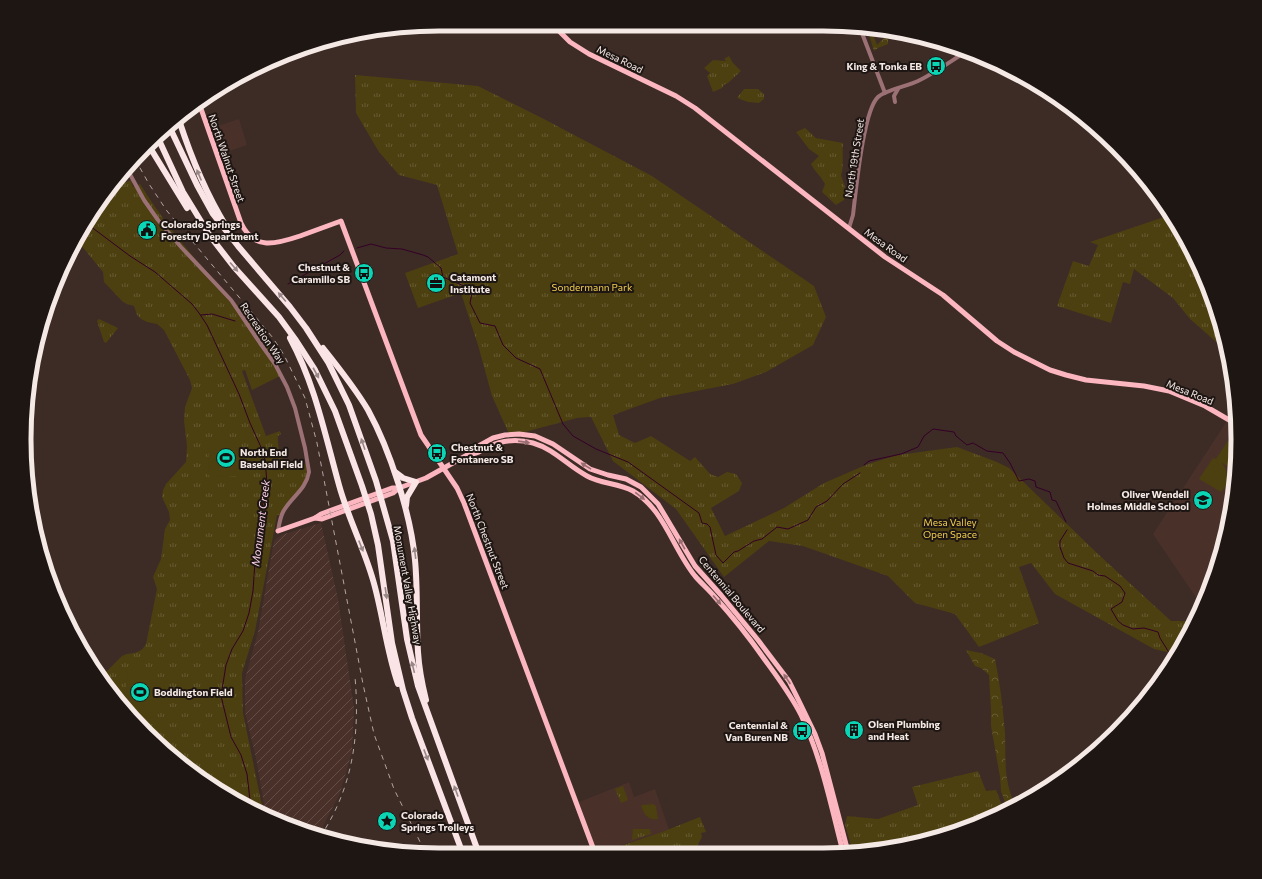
<svg xmlns="http://www.w3.org/2000/svg" width="1262" height="879" font-family="Commissioner,sans-serif">
<style>
.built{fill:#493129}
.industrial{fill:url(#industrial-furrows)}
.grass{fill:url(#grass-tufts)}
.forest{fill:url(#forest-crowns)}
.pitch{fill:#4c3f10}
.lines{fill:none;stroke-linecap:round;stroke-linejoin:round}
.stream{stroke:#340026;stroke-width:1}
.minor{stroke:#9b7176;stroke-width:4}
.major{stroke:#fbb6bf;stroke-width:5}
.highway{stroke:#fae4e6;stroke-width:6}
.rail{stroke:#b3a5a0;stroke-width:1;stroke-dasharray:5 5;stroke-linecap:butt}
.oneway{fill:#978787}
.oneway2{fill:#986e72}
.labels{text-anchor:middle;dominant-baseline:central;stroke-width:4;stroke-linejoin:round;paint-order:stroke}
.street-label{font-size:10px;fill:#f5e9e5;stroke:#1e1613}
.poi-label{font-size:10px;font-weight:bold;fill:#f5e9e5;stroke:#1e1613;text-anchor:start}
.park-label{font-size:10px;fill:#f1ce4c;stroke:#1e1613}
.water-label{font-size:11px;font-style:italic;fill:#ffd3ec;stroke:#1e1613}
.rim{fill:none;stroke:#f5e9e5;stroke-width:5}
</style>
<defs>
<pattern id="industrial-furrows" width="10" height="10" patternUnits="userSpaceOnUse"><rect width="10" height="10" fill="#493129"/><path d="M-1 1l2-2M0 10L10 0M9 11l2-2" fill="none" stroke="#644f48"/></pattern>
<pattern id="grass-tufts" width="24" height="20" patternUnits="userSpaceOnUse"><rect width="24" height="20" fill="#4c3f10"/><path d="M3 7l-1-3M5 7V3M7 7l1-3M15 17l-1-3M17 17v-4M19 17l1-3" fill="none" stroke="#665b33"/></pattern>
<pattern id="forest-crowns" width="20" height="18" patternUnits="userSpaceOnUse"><rect width="20" height="18" fill="#4c3f10"/><path d="M2 6a3 3 0 1 1 6 0M12 15a3 3 0 1 1 6 0" fill="none" stroke="#665b33"/></pattern>
</defs>
<rect width="100%" height="100%" fill="#3d2b26"/>
<g class="built">
<polygon points="239,119 247,145 221,154 212,128"/>
<polygon points="1227,421 1236,426 1237,466 1224,547 1204,599 1197,599 1153,534"/>
<polygon points="629,782 634,797 655,789 669,830 597,853 579,802"/>
</g>
<polygon class="industrial" points="321,523 338,599 354,708 352,752 340,793 318,836 266,816 256,758 245,712 245,679 258,632 274,541 281,535"/>
<g class="grass">
<polygon points="729,56 733,63 741,71 728,83 724,85 722,88 713,92 707,76 710,73 704,68 713,60 726,61 724,59"/>
<polygon points="355,75 478,86 540,117 652,176 814,286 826,317 813,345 766,372 733,384 660,398 613,415 619,435 635,443 651,436 690,461 695,457 710,474 718,477 727,472 736,474 742,483 739,491 711,508 725,536 784,508 824,483 868,464 898,455 957,447 997,462 1009,468 1098,554 1171,621 1196,621 1176,654 1154,649 1055,594 1031,563 1019,567 1039,623 979,647 955,614 915,603 888,576 803,546 769,541 724,577 676,509 613,461 591,417 577,418 510,436 492,396 478,345 461,293 418,308 405,273 458,254 437,185 399,175 379,152 356,113"/>
<polygon points="744,89 758,89 764,94 764,99 759,103 748,102 737,98"/>
<path d="M805 128 816 138 843 143C842 153 844 168 841 175L846 190 844 200 836 205 822 192 825 184C821 176 815 172 811 164L819 156 809 149 796 132Z"/>
<path d="M131 180 133 187 140 184C160 216 183 246 209 274 233 300 258 325 277 356L270 359 280 376 252 390 245 370 242 371 266 436 280 431 281 434 278 436C277 443 280 458 285 462L288 461 291 467 297 469V467H302L306 463C306 466 307 470 307 473 305 488 289 503 280 515H277L255 631 242 673 243 713 261 801 265 813 261 814 256 812 187 769 127 714 102 676 122 656C132 651 139 656 146 644L157 589 153 577 161 559 165 529 170 520 169 512 162 497 163 490 166 484 186 462 187 446 184 421 185 407 192 388 190 380 164 330 157 324 147 322 141 319 137 315 134 306 127 304 123 302 104 282 103 272 76 239 80 232 110 189Z"/>
<polygon points="1170,215 1182,232 1216,306 1227,354 1222,347 1190,319 1173,298 1134,269 1130,284 1123,282 1111,323 1057,306 1073,261 1089,266 1098,245 1090,242"/>
<polygon points="99,319 118,328 106,343 104,342 97,321"/>
<polygon points="978,771 986,791 996,790 1005,813 956,833 877,851 853,852 845,825 847,816 878,819 918,805 912,787"/>
<polygon points="623,786 628,800 621,803 615,789"/>
<polygon points="700,817 706,832 701,833 702,837 694,852 600,853 662,832"/>
<polygon points="633,829 650,829 651,834 632,840"/>
</g>
<g class="forest">
<polygon points="867,28 874,29 874,37 877,45 885,37 888,39 888,44 878,48 874,51"/>
<path d="M966 650 981 653 995 659C1000 683 1003 708 1005 733 1006 759 1003 782 1016 806L1008 811 1001 791 1000 777 991 726V710L989 675 981 668 975 666Z"/>
</g>
<g class="pitch">
<path d="M1231 436 1236 439V471L1222 463C1229 472 1230 483 1221 492L1199 479 1213 458 1216 459Z"/>
<path d="M225 442C239 444 250 461 242 476L210 477 208 474 209 447Z"/>
<polygon points="126,671 154,671 154,717 132,718 127,713"/>
<path d="M653 804 656 806 658 819C649 821 643 814 641 805Z"/>
<polygon points="658,836 660,837 666,853 632,853 629,845"/>
</g>
<g class="lines">
<g class="stream">
<polyline points="86,223 130,256 155,272 192,304 199,313 207,325 239,394 250,423 260,445 265,460 267,483 257,532 253,591 249,613 243,631 232,649 226,665 221,696 231,737 241,755 247,774 251,809"/>
<polyline points="357,248 371,244 386,248 402,249 423,255 428,257 441,268 443,277 471,289 472,293 470,303 480,323 495,326 503,345 516,358 540,369 563,424 573,436 596,449 628,462 699,513 702,523 707,524 710,527 716,555 723,563 734,552 738,551 754,541 762,539 777,527 788,529 808,520 816,507 827,501 843,484 860,473"/>
<polyline points="288,284 340,255 344,251"/>
<polyline points="201,315 212,314 235,321"/>
<polyline points="864,465 869,461 901,454 918,447 924,436 933,429 954,432 956,436 967,445 973,443 987,451 1003,453 1010,463 1019,481 1029,479 1035,481 1036,487 1050,492 1052,500 1056,501 1066,522"/>
<polyline points="1067,530 1060,541 1060,547 1064,558 1068,563 1093,571 1098,575 1105,576 1120,586 1125,593 1122,602 1111,609 1118,621 1123,625 1133,629 1144,628 1158,632 1160,638 1173,659"/>
</g>
<g class="minor">
<polyline points="860,28 885,93"/>
<polyline points="895,102 894,96 898,89"/>
<path d="M126 167 144 200 158 220 181 247 231 300 260 343 275 364 287 387 295 408 305 448 309 472C306 490 291 497 283 512 280 518 279 525 278 531"/>
<path d="M849 228 853 215C856 191 863 111 878 97 885 90 908 86 918 81 935 73 951 61 967 51"/>
</g>
<g class="major">
<polyline points="552,24 570,42 589,54 676,96 695,108 885,257 943,295 997,341 1014,352 1050,370 1066,375 1086,380 1144,386 1169,391 1205,406 1236,424"/>
<path d="M199 103 241 223C254 251 276 244 300 236 314 231 327 226 341 221L421 435 457 488 464 503 595 853"/>
<path d="M469 454C477 455 481 450 488 447 502 440 518 439 533 443 554 449 568 466 587 476 601 484 618 483 633 491 664 509 673 549 695 576 701 583 708 589 714 596 732 616 749 637 765 660 778 678 791 695 801 715 822 759 831 806 843 852"/>
<polyline points="315,518 322,519 393,493 399,488"/>
<polyline points="278,531 315,518 321,514 392,488 399,488 426,478 469,454 475,448 493,438 505,435 519,434 535,436 553,444 590,469 608,475 626,479 641,487 658,504 695,566 721,595 758,640 789,681 798,699 815,734 822,753 848,852"/>
</g>
<g class="highway">
<path d="M179 120C191 157 205 192 226 226"/>
<polyline points="170,128 197,185 213,214 238,246 290,307 306,328 328,362 349,405 376,481 393,541 407,639 418,686 479,854"/>
<polyline points="158,138 183,192 210,236 234,267 279,317 295,339 315,370 335,411 362,486 371,514 378,545 392,643 403,690 412,718 463,854"/>
<polyline points="149,146 187,208"/>
<path d="M290 338C315 384 325 435 339 485 348 518 364 548 373 580 383 614 386 650 398 684"/>
<path d="M323 348C339 368 355 388 368 410 390 450 411 515 415 560 418 591 416 621 418 652 419 668 422 684 426 700"/>
<polyline points="395,472 403,478 416,482 407,497 406,506"/>
</g>
<g class="rail">
<polyline points="135,159 149,184 167,211 259,321 273,338 284,355 305,398 317,443 363,684 374,734 394,789 426,854"/>
<path d="M320 837C353 788 360 734 355 677"/>
</g>
</g>
<defs><path id="oneway-solid" d="M-6-.8H1V-3.2L6.5 0L1 3.2V.8H-6Z"/></defs>
<g class="oneway">
<use href="#oneway-solid" transform="translate(199 175) rotate(-113)"/>
<use href="#oneway-solid" transform="translate(234 267) rotate(49)"/>
<use href="#oneway-solid" transform="translate(282 297) rotate(-130)"/>
<use href="#oneway-solid" transform="translate(316 373) rotate(61)"/>
<use href="#oneway-solid" transform="translate(363 444) rotate(-109)"/>
<use href="#oneway-solid" transform="translate(361 546) rotate(68)"/>
<use href="#oneway-solid" transform="translate(415 553) rotate(-97)"/>
<use href="#oneway-solid" transform="translate(386 593) rotate(82)"/>
<use href="#oneway-solid" transform="translate(413 667) rotate(-104)"/>
<use href="#oneway-solid" transform="translate(426 755) rotate(69)"/>
<use href="#oneway-solid" transform="translate(456 791) rotate(-110)"/>
</g>
<g class="oneway2">
<use href="#oneway-solid" transform="translate(524 442) rotate(8)"/>
<use href="#oneway-solid" transform="translate(586 466) rotate(-148)"/>
<use href="#oneway-solid" transform="translate(640 496) rotate(37)"/>
<use href="#oneway-solid" transform="translate(682 544) rotate(-119)"/>
<use href="#oneway-solid" transform="translate(717 600) rotate(49)"/>
<use href="#oneway-solid" transform="translate(787 679) rotate(-124)"/>
</g>
<defs>
<symbol id="bus-disc" viewBox="-11 -11 22 22"><circle r="9.5" fill="#0ad5b5" stroke="#1e1613"/><path d="M-5-6H5V4H4V6H2V4H-2V6H-4V4H-5ZM-3.5-4V0h7V-4ZM-3.5 1.2v1.5H-2V1.2ZM2 1.2v1.5H3.5V1.2Z" fill="#111"/></symbol>
<symbol id="civic-disc" viewBox="-11 -11 22 22"><circle r="9.5" fill="#0ad5b5" stroke="#1e1613"/><path d="M-.6-6.5H3V-4.5H.6V-3L4-1V1h2V6H-6V1h2V-1L-.6-3ZM-1.2 2.5V6h2.4V2.5Z" fill="#111"/></symbol>
<symbol id="office-disc" viewBox="-11 -11 22 22"><circle r="9.5" fill="#0ad5b5" stroke="#1e1613"/><path d="M-6-3h4V-5.5h4V-3h4V5H-6ZM-1-4.5V-3h2v-1.5ZM-6 0V1H6V0Z" fill="#111"/></symbol>
<symbol id="stadium-disc" viewBox="-11 -11 22 22"><circle r="9.5" fill="#0ad5b5" stroke="#1e1613"/><path d="M0-5a6.5 5 0 1 0 0 10a6.5 5 0 1 0 0-10ZM-3.5-1.8h7v3.6h-7Z" fill="#111"/></symbol>
<symbol id="school-disc" viewBox="-11 -11 22 22"><circle r="9.5" fill="#0ad5b5" stroke="#1e1613"/><path d="M0-5L7-2L0 1L-7-2ZM-4 1L0 2.5L4 1V4Q0 6-4 4Z" fill="#111"/></symbol>
<symbol id="building-disc" viewBox="-11 -11 22 22"><circle r="9.5" fill="#0ad5b5" stroke="#1e1613"/><path d="M-4-6H4V6H1V3H-1V6H-4ZM-2.5-4.3h1.7v1.8h-1.7ZM.8-4.3h1.7v1.8H.8ZM-2.5-1h1.7V.8h-1.7ZM.8-1h1.7V.8H.8Z" fill="#111"/></symbol>
<symbol id="sight-disc" viewBox="-11 -11 22 22"><circle r="9.5" fill="#0ad5b5" stroke="#1e1613"/><path d="M0-6L1.8-2.2L6-1.7L2.9 1.2L3.7 5.4L0 3.3L-3.7 5.4L-2.9 1.2L-6-1.7L-1.8-2.2Z" fill="#111"/></symbol>
</defs>
<g fill-rule="evenodd">
<use href="#bus-disc" x="925" y="55" width="22" height="22"/>
<use href="#civic-disc" x="136" y="219" width="22" height="22"/>
<use href="#bus-disc" x="353" y="262" width="22" height="22"/>
<use href="#office-disc" x="425" y="272" width="22" height="22"/>
<use href="#bus-disc" x="426" y="442" width="22" height="22"/>
<use href="#stadium-disc" x="215" y="447" width="22" height="22"/>
<use href="#school-disc" x="1192" y="489" width="22" height="22"/>
<use href="#stadium-disc" x="129" y="681" width="22" height="22"/>
<use href="#building-disc" x="843" y="719" width="22" height="22"/>
<use href="#bus-disc" x="791" y="720" width="22" height="22"/>
<use href="#sight-disc" x="376" y="810" width="22" height="22"/>
</g>
<g class="labels">
<g class="street-label">
<text transform="translate(620 59) rotate(26)">Mesa Road</text>
<text transform="translate(227 158) rotate(71)">North Walnut Street</text>
<text transform="translate(854 158) rotate(-81)">North 19th Street</text>
<text transform="translate(886 245) rotate(36)">Mesa Road</text>
<text transform="translate(263 333) rotate(56)">Recreation Way</text>
<text transform="translate(1190 392) rotate(22)">Mesa Road</text>
<text transform="translate(488 541) rotate(69)">North Chestnut Street</text>
<text transform="translate(408 585) rotate(80)">Monument Valley Highway</text>
<text transform="translate(732 594) rotate(50)">Centennial Boulevard</text>
</g>
<g class="poi-label">
<text x="922" y="66" text-anchor="end">King &amp; Tonka EB</text>
<text x="161" y="224">Colorado Springs<tspan x="161" dy="12">Forestry Department</tspan></text>
<text x="350" y="267" text-anchor="end">Chestnut &amp;<tspan x="350" dy="12">Caramillo SB</tspan></text>
<text x="450" y="277">Catamont<tspan x="450" dy="12">Institute</tspan></text>
<text x="451" y="447">Chestnut &amp;<tspan x="451" dy="12">Fontanero SB</tspan></text>
<text x="240" y="452">North End<tspan x="240" dy="12">Baseball Field</tspan></text>
<text x="1189" y="494" text-anchor="end">Oliver Wendell<tspan x="1189" dy="12">Holmes Middle School</tspan></text>
<text x="154" y="692">Boddington Field</text>
<text x="868" y="724">Olsen Plumbing<tspan x="868" dy="12">and Heat</tspan></text>
<text x="788" y="725" text-anchor="end">Centennial &amp;<tspan x="788" dy="12">Van Buren NB</tspan></text>
<text x="401" y="815">Colorado<tspan x="401" dy="12">Springs Trolleys</tspan></text>
</g>
<g class="park-label">
<text x="592" y="287">Sondermann Park</text>
<text x="950" y="522">Mesa Valley<tspan x="950" dy="12">Open Space</tspan></text>
</g>
<g class="water-label">
<text transform="translate(260 523) rotate(-83)">Monument Creek</text>
</g>
</g>
<path d="M0 0H1262V879H0ZM439 31H823A408 408 0 0 1 1231 439V440A408 408 0 0 1 823 848H439A408 408 0 0 1 31 440V439A408 408 0 0 1 439 31Z" fill="#1e1613" fill-rule="evenodd"/>
<path class="rim" d="M439 31H823A408 408 0 0 1 1231 439V440A408 408 0 0 1 823 848H439A408 408 0 0 1 31 440V439A408 408 0 0 1 439 31Z"/>
</svg>
